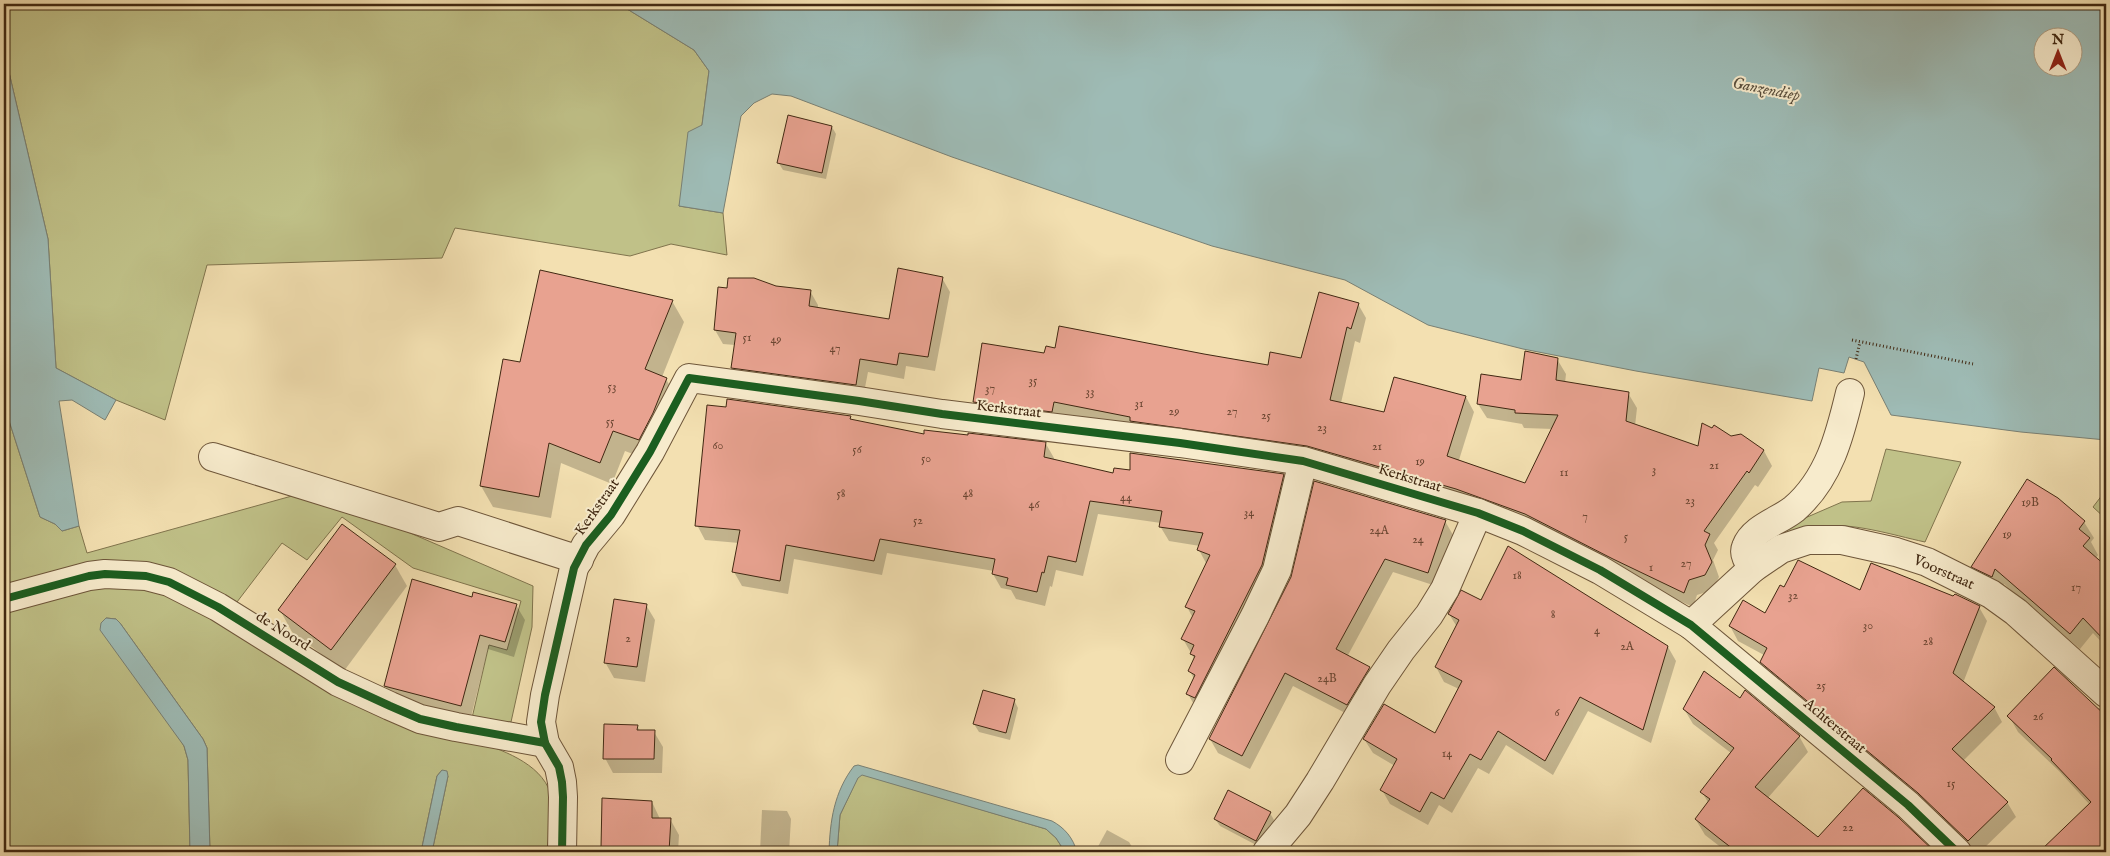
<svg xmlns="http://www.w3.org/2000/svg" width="2110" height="856" font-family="'IM FELL English',serif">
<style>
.green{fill:#c0c188;stroke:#80744d}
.water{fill:#9ebbb5;stroke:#798074;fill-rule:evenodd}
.shadow{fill:#0003}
.building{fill:#e8a290;stroke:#412812}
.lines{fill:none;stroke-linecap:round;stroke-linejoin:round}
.minor-casing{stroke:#6e563a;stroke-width:30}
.path{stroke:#412812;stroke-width:3;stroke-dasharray:1 2.5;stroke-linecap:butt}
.minor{stroke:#f7ebcc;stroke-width:28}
.cycleway-casing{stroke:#f7ebcc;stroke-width:11}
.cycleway{stroke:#1b5e20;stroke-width:8}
.labels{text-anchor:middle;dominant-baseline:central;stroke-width:4;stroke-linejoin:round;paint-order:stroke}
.number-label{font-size:12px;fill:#6b4632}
.street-label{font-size:15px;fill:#412812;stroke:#f7ebcc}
.water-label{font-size:16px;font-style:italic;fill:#584d3b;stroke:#f7ebcc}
</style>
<rect width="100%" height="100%" fill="#f3e0b1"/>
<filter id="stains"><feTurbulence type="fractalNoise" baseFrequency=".004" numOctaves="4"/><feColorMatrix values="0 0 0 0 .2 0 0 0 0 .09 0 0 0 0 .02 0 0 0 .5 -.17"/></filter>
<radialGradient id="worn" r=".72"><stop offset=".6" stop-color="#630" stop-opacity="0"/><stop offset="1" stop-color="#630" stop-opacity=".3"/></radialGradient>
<g class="green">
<polygon points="4,4 619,4 694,50 709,71 702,125 679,206 723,213 727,255 671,244 630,256 455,228 442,258 207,265 165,420 116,400 56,368 48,239 8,68 4,43"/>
<polygon points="4,405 40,517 55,524 62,531 79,526 87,553 299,494 343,504 533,586 532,627 511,722 501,722 472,718 489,645 507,650 521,601 413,568 342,517 307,560 282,543 237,602 171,570 4,590"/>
<path d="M1886 449 1961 462 1925 542C1892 535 1850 521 1817 527 1803 529 1789 536 1776 540L1775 536 1805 518 1842 502 1871 501Z"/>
<polygon points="2106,490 2106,519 2093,507"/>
<path d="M97 585 156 588 484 744C513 754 551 770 553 806 554 820 549 838 546 852H432L448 776 442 770 437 776 421 852H210L207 748 203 739 120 623 116 619 106 618 184 746 188 760 190 852H4V608Z"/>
<polygon points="862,774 1046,829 1056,838 1065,852 837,852 840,815 858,777"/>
</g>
<g class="water">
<path d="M619 4H2106V440L2021 432 1891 415 1864 362 1849 357 1844 373 1819 368 1812 401 1636 371 1523 349 1428 325 1345 280 1212 246 952 157 791 96 772 94 754 103 741 116 723 213 679 206 688 132 702 125 709 71 694 50ZM2042 38H2072V68H2042Z"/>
<polygon points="4,43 8,68 48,239 56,368 116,400 105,420 72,400 59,401 79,526 62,531 55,524 40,517 4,405"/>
<polygon points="106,618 116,619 120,623 203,739 207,748 210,852 190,852 188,760 184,746 100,630 101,623"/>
<path d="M858 765 1052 821C1065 828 1073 838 1077 852H1065L1056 838 1046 829 862 775 858 778 840 815 837 852H829C830 821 834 792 854 766Z"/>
<polygon points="442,770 447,771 448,776 432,852 421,852 437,776"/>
</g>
<g class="shadow">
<polygon points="832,127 836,134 826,179 783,170 778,162"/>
<polygon points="942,278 950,292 935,371 906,366 904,379 868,372 863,398 740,382 732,368 735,345 723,344 715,330 776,287 810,291 818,305 818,309 890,321"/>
<polygon points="672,301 684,322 662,377 666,379 678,400 651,461 625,451 612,484 561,463 551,518 493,507 481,486 521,363"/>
<polygon points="1358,304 1366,318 1360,343 1355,341 1341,403 1384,413 1395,378 1466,397 1474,412 1459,460 1526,484 1553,429 1524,428 1522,424 1487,418 1478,404 1522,381 1557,359 1566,374 1565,383 1628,393 1637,408 1635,426 1699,447 1741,435 1764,451 1772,466 1758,487 1755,485 1714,543 1718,550 1713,560 1719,577 1713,590 1697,595 1693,607 1465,503 982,416 974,402 1045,355 1269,366 1302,360"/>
<polygon points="850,417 852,421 925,436 1046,444 1054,458 1054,461 1114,475 1132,471 1283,475 1291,490 1270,580 1196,708 1188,694 1194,679 1190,671 1195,660 1183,639 1193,618 1187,607 1207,565 1199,550 1200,546 1169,541 1160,526 1161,523 1098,514 1083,576 1056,570 1052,587 1050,586 1045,606 1016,599 1011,590 1001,588 993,574 994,571 887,553 882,575 794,559 788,594 742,586 734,572 739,543 705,540 697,525"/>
<polygon points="2057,499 2084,522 2094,538 2091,542 2098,555 2096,558 2106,568 2106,647 2093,633 2080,649 2004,584 2001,592 1982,583 1973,567"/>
<polygon points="1445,521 1453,535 1436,586 1393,572 1347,657 1369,668 1377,683 1355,718 1293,686 1250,769 1218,753 1210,739 1292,577"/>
<polygon points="395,565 407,586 344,671 292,632 280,610"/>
<polygon points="1861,592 1979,607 1987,621 1963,683 1994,707 2002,722 1963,761 2007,802 2016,817 1980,852 1974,852 1928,808 1769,676 1761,662 1764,655 1738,641 1730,626 1766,615"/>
<polygon points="473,598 516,605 525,620 514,657 488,649 470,721 394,701 385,686"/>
<polygon points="1482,602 1668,647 1676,661 1651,743 1588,711 1553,775 1506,745 1489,774 1478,768 1452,813 1439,805 1428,825 1390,804 1382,790 1395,766 1373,753 1364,739 1436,735 1459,689 1444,682 1436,667 1457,627 1449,614"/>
<polygon points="646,605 655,620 645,682 614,678 605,662"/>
<polygon points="1014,700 1018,708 1010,740 979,732 974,724"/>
<polygon points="1741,700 1799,736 1808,752 1767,799 1818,839 1897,818 1933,852 1727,852 1705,835 1696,820 1709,804 1702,792 1731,753 1693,724 1684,709"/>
<polygon points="2096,708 2106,709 2106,852 2040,852 2090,805 2059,771 2018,732 2009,716"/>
<polygon points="637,726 640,731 654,732 663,747 662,773 613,773 605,758"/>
<polygon points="652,802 660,819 670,819 679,835 678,852 605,852 602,847"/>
<polygon points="762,810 787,811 791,819 789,852 760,852"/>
<polygon points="1270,813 1274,820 1260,847 1220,826 1215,819"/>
<polygon points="1107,830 1129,842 1134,850 1132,852 1095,852"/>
</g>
<g class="building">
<polygon points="788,115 832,126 822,173 777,163"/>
<polygon points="898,268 943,277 928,357 899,353 897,365 860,359 856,385 731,368 736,333 714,330 718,287 727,288 728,278 754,278 776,286 811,290 809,306 889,319"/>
<polygon points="540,270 673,300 645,369 667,378 653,413 639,440 613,431 600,463 549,443 539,497 480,486 503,359 520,362"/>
<polygon points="1319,292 1359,303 1351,329 1347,327 1330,400 1384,412 1394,377 1466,396 1447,456 1525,483 1558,415 1515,413 1515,410 1477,404 1481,374 1521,380 1525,351 1558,358 1556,380 1629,392 1626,421 1698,446 1702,423 1712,428 1714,425 1731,436 1741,434 1764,450 1749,473 1747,471 1704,531 1710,534 1705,545 1712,562 1705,575 1689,580 1684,593 1613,559 1525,514 1456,489 1307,446 1130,421 1130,417 1054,402 1052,412 973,402 982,343 1044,353 1046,346 1055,348 1059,326 1204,354 1268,365 1270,352 1301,358"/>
<polygon points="727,399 851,416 850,419 924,434 924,430 968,435 968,433 1046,442 1044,457 1113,473 1114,468 1130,470 1130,453 1284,474 1262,565 1195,698 1186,694 1195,675 1188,671 1195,656 1190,654 1194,645 1181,639 1195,611 1185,607 1210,555 1197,550 1203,533 1159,527 1162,511 1090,501 1076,562 1048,556 1044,573 1042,572 1037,592 1006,585 1008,578 992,574 995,559 880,539 874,561 786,545 780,581 732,572 740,530 695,526 707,405 726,407"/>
<polygon points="2027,479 2058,498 2085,521 2079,529 2090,538 2083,546 2106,566 2106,642 2083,618 2070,634 1995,569 1992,577 1971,567"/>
<polygon points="1314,481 1446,520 1428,573 1385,559 1336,649 1370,667 1347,705 1285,673 1242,756 1209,739 1291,577"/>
<polygon points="342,524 396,564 331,650 278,610"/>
<polygon points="1508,546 1668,646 1643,730 1580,697 1545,761 1498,731 1481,760 1470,754 1444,799 1431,792 1420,812 1380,790 1397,759 1363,739 1384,704 1435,733 1462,681 1435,667 1459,620 1448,614 1461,590 1481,600"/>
<polygon points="1798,560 1860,590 1871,563 1953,596 1955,594 1980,606 1953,673 1995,707 1952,749 2008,802 1968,841 1918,793 1760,662 1767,648 1729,626 1743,600 1765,613 1780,585 1784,587"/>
<polygon points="412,579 472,597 473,592 517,604 505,642 480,635 461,706 384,686"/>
<polygon points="614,599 647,604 637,667 604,663"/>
<polygon points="2054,667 2106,716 2106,852 2039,852 2091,802 2051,760 2052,759 2007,716"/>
<polygon points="1704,671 1740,698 1745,690 1800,736 1755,787 1818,837 1863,788 1898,817 1935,852 1737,852 1720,839 1695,819 1710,799 1700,792 1734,748 1683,709"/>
<polygon points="983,690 1015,699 1006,733 973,724"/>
<polygon points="604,724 638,725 637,730 655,730 654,759 603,759"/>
<polygon points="1228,790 1271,812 1256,841 1214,819"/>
<polygon points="602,798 652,801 652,818 671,818 669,852 642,852 642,849 601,848"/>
</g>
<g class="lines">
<defs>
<g id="minor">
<polyline points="213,457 439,527 458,521 579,560"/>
<path d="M1753 568C1748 561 1743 554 1746 547 1753 528 1779 521 1794 509 1829 479 1840 435 1850 393"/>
<polyline points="4,599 89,576 105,574 146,576 169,582 218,607 338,682 390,706 420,719 456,727 545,743"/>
<polyline points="1691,625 1753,568 1781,549 1808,540 1842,540 1896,552 1927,562 1991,594 2016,612 2106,693"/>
<polyline points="1180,760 1255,616 1277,570 1303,461"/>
<polyline points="562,852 563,797 562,782 559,767 545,743 541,722 545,695 574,568 586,545 611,515 650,452 689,378 859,401 942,414 1180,443 1303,461 1478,513 1523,531 1600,570 1691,625 1908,805 1957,852"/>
<polyline points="1267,852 1298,815 1320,781 1377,685 1401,650 1429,615 1445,589 1478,513"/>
</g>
</defs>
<use href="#minor" class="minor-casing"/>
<g class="path">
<polyline points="1852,340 1973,364"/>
<polyline points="1856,359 1860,342"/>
</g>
<use href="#minor" class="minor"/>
<defs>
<g id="cycleway">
<polyline points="4,599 89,576 105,574 146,576 169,582 218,607 338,682 390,706 420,719 456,727 545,743"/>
<polyline points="562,852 563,797 562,782 559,767 545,743 541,722 545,695 574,568 586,545 611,515 650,452 689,378 859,401 942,414 1180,443 1303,461 1478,513 1523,531 1600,570 1691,625 1908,805 1957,852"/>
</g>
</defs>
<use href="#cycleway" class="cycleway-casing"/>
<use href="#cycleway" class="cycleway"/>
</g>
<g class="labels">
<g class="number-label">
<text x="747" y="337">51</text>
<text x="776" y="339">49</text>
<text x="835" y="348">47</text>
<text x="1033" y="380">35</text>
<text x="612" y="386">53</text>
<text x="990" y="388">37</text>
<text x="1090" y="391">33</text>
<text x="1139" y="403">31</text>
<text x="1174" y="411">29</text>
<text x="1232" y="411">27</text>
<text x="1266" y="415">25</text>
<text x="610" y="421">55</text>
<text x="1322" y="427">23</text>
<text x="718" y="445">60</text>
<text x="1377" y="446">21</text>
<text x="857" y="449">56</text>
<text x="926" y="458">50</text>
<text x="1420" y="461">19</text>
<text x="1714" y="465">21</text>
<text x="1654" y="469">3</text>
<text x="1564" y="472">11</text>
<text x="841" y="493">58</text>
<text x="968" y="493">48</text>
<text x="1126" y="497">44</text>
<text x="1690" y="500">23</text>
<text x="2030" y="502">19B</text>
<text x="1034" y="504">46</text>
<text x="1249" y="512">34</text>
<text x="1585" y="516">7</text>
<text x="918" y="520">52</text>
<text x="1379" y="530">24A</text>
<text x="2007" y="534">19</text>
<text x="1626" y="536">5</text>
<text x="1418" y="539">24</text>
<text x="1686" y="563">27</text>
<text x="1651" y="567">1</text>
<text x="1517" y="575">18</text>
<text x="2076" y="587">17</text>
<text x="1793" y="595">32</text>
<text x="1553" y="614">8</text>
<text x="1868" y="625">30</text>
<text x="1597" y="630">4</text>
<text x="628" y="638">2</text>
<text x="1928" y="641">28</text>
<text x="1627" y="646">2A</text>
<text x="1327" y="678">24B</text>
<text x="1821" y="685">25</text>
<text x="1557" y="712">6</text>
<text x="2038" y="716">26</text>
<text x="1447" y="753">14</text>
<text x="1951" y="783">15</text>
<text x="1848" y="827">22</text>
</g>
<g class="street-label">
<text transform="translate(1009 409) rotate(7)">Kerkstraat</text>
<text transform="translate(1410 478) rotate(17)">Kerkstraat</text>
<text transform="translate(597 507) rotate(-55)">Kerkstraat</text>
<text transform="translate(1944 572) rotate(24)">Voorstraat</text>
<text transform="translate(283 631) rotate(32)">de Noord</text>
<text transform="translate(1835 726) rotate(40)">Achterstraat</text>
</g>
<g class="water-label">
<text transform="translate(1766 90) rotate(11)">Ganzendiep</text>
</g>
</g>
<rect width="2110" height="856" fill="none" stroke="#f3e0b1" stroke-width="20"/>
<rect x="5" y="5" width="2100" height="846" fill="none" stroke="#412812" stroke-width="2.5"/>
<rect x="10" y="10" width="2090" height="836" fill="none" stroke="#412812"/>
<g transform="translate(2058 52)"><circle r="24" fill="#f7ebcc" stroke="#ae9d82"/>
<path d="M0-4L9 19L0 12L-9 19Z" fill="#8f2418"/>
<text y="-8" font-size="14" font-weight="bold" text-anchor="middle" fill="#412812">N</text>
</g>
<rect width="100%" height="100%" filter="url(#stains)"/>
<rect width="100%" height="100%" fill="url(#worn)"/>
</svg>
